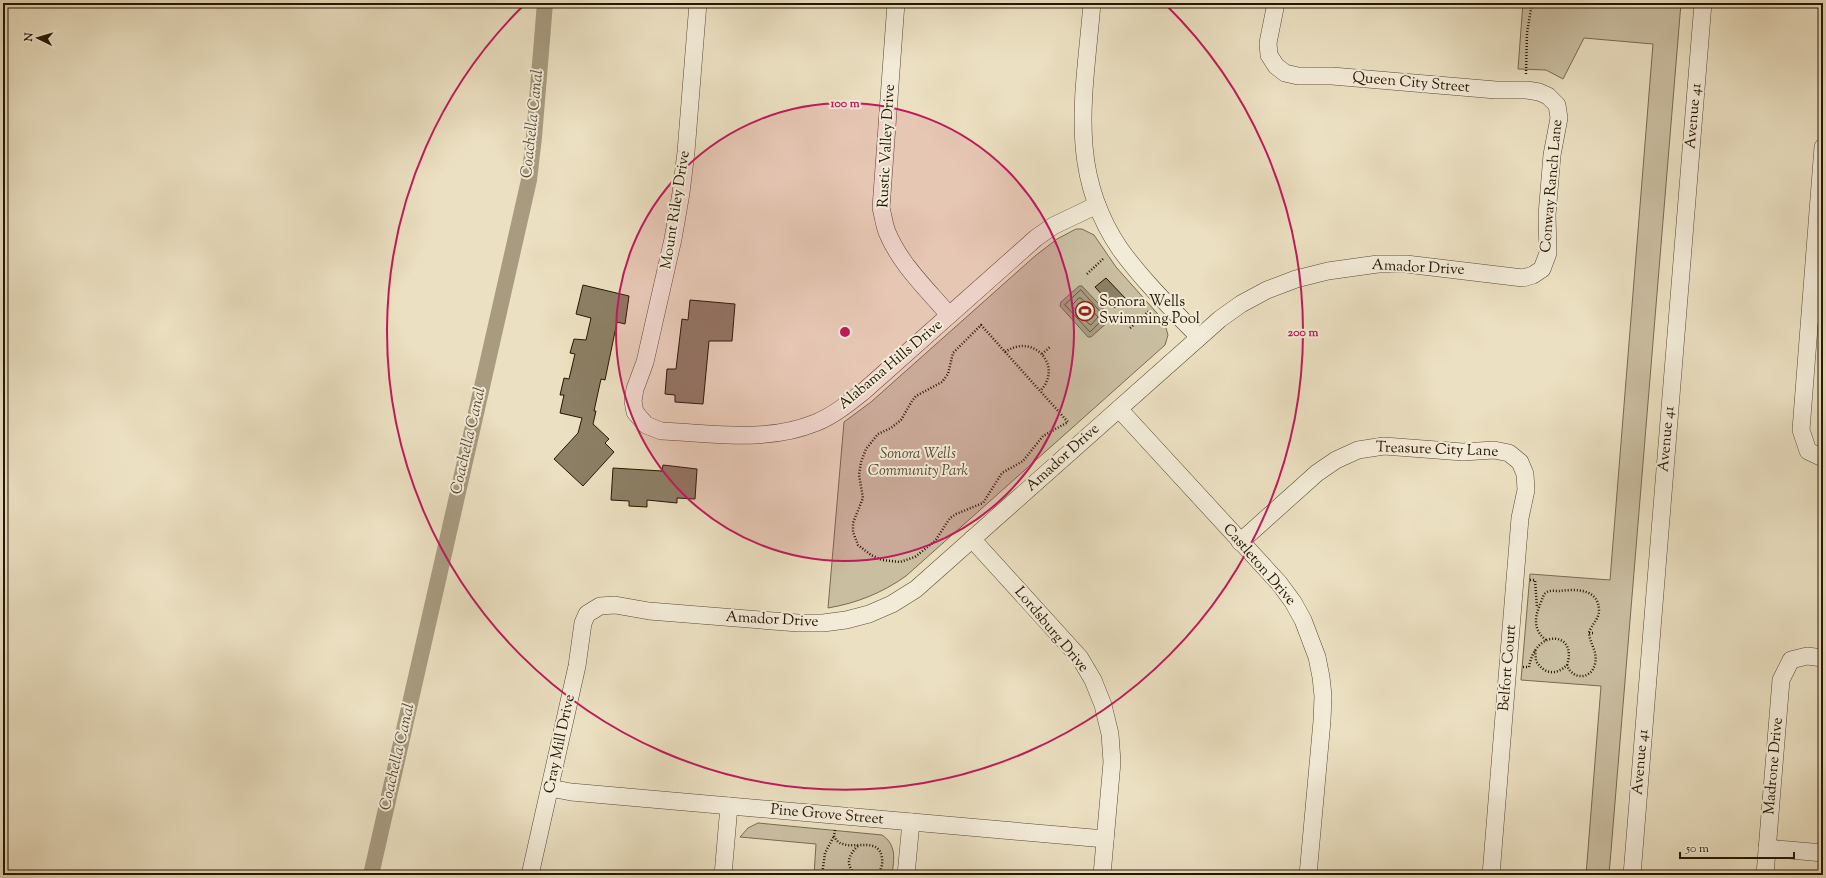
<svg xmlns="http://www.w3.org/2000/svg" width="1826" height="878" font-family="'Sorts Mill Goudy',serif">
<style>
.green{fill:#cabea1;stroke:#786a52}
.water{fill:#a89b80;stroke:#74664e}
.lines{fill:none;stroke-linecap:round;stroke-linejoin:round}
.shore{stroke:#675841;stroke-width:1}
.canal{stroke:#a89b80;stroke-width:16}
.building{fill:#8c7f65;stroke:#261602}
.minor-casing{stroke:#574832;stroke-width:18}
.path{stroke:#261602;stroke-width:2.5;stroke-dasharray:1 2;stroke-linecap:butt}
.minor{stroke:#f2ebd7;stroke-width:17}
.ring{fill:none;stroke:#c2185b;stroke-width:2}
.labels{text-anchor:middle;dominant-baseline:central;stroke-width:4;stroke-linejoin:round;paint-order:stroke}
.street-label{font-size:15px;fill:#261602;stroke:#f2ebd7}
.poi-label{font-size:15px;fill:#261602;stroke:#f2ebd7;text-anchor:start}
.park-label{font-size:15px;font-style:italic;fill:#574832;stroke:#f2ebd7}
.water-label{font-size:16px;font-style:italic;fill:#5a4b34;stroke:#f2ebd7}
.centre{fill:#c2185b;stroke:#f2ebd7;stroke-width:2}
.ring-label{font-size:12px;text-anchor:middle;font-weight:bold;fill:#c2185b;stroke:#f2ebd7;stroke-width:4;stroke-linejoin:round;paint-order:stroke}
</style>
<rect width="100%" height="100%" fill="#ebe0c1"/>
<filter id="stains"><feTurbulence type="fractalNoise" baseFrequency=".005" numOctaves="4"/><feColorMatrix values="0 0 0 0 .2 0 0 0 0 .09 0 0 0 0 .02 0 0 0 .5 -.17"/></filter>
<radialGradient id="worn" r=".72"><stop offset=".6" stop-color="#630" stop-opacity="0"/><stop offset="1" stop-color="#630" stop-opacity=".3"/></radialGradient>
<g class="green">
<polygon points="1523,3 1681,3 1609,875 1586,875 1601,686 1521,680 1530,574 1610,580 1653,44 1584,38 1563,79 1546,70 1518,69"/>
<path d="M1076 229H1082L1094 235 1116 267 1164 321 1168 335 1165 345 906 576C882 593 857 603 828 608L844 422 871 402 1035 256 1057 239Z"/>
<path d="M758 823 882 835C897 845 894 859 892 875H814L816 844 740 837 748 828Z"/>
</g>
<polygon class="water" points="1079,286 1082,286 1110,316 1110,320 1091,337 1088,337 1060,306 1061,302"/>
<g class="lines">
<g class="shore">
<polygon points="1081,290 1105,317 1090,332 1065,305"/>
<polygon points="1079,298 1081,298 1098,317 1091,325 1089,324 1072,306"/>
</g>
<polyline class="canal" points="371,875 529,180 534,137 545,3"/>
</g>
<g class="building">
<polygon points="1106,278 1126,299 1114,308 1095,287"/>
<polygon points="583,285 629,296 625,324 617,322 605,380 601,379 594,411 596,411 593,424 609,439 605,443 614,452 583,486 554,459 578,433 582,418 560,413 564,395 560,395 564,378 569,379 575,354 570,353 574,339 586,340 591,318 576,314"/>
<polygon points="690,300 735,304 732,341 709,341 703,404 675,402 675,395 665,394 667,369 676,369 682,319 688,320"/>
<polygon points="663,465 697,469 695,499 677,498 677,503 647,500 647,507 629,506 629,501 611,500 613,468 662,471"/>
</g>
<g class="lines">
<defs>
<g id="minor">
<path d="M698 3 686 152 681 193 673 239 645 362 635 389 633 401 635 412 646 425 661 431C712 433 766 443 815 423 833 416 849 403 864 391L1036 238 1053 226 1097 205"/>
<path d="M896 3 881 208C883 215 884 224 887 232 900 264 927 289 949 315"/>
<path d="M1092 3C1085 92 1066 170 1120 249 1143 281 1172 309 1199 337"/>
<polyline points="1823,147 1801,430 1808,451 1823,458"/>
<polyline points="1119,409 1279,583 1293,602 1303,620 1317,657 1321,677 1323,696 1322,721 1308,875"/>
<polyline points="972,539 1080,658 1093,680 1103,705 1110,734 1112,762 1102,875"/>
<polyline points="1240,542 1317,473 1336,460 1358,450 1384,446 1463,452 1494,450 1509,453 1520,462 1525,474 1526,490 1520,518 1491,875"/>
<polyline points="550,788 571,792 1105,839"/>
<polyline points="1767,848 1823,853"/>
<polyline points="530,875 577,666 583,623 587,614 600,606 615,605 649,611 798,623 823,623 846,620 869,614 892,604 916,589 1220,319 1241,304 1267,290 1296,279 1328,271 1378,264 1406,264 1523,278 1533,275 1542,269 1548,253 1547,215 1552,155 1559,118 1557,105 1548,96 1539,92 1527,90 1496,90 1332,76 1298,76 1285,73 1276,66 1269,55 1268,43 1276,3"/>
<polyline points="723,875 729,806"/>
<polyline points="906,875 911,822"/>
<polyline points="1632,875 1703,3"/>
<polyline points="1765,875 1781,680 1791,660 1807,656 1823,658"/>
</g>
</defs>
<use href="#minor" class="minor-casing"/>
<g class="path">
<polyline points="1526,74 1527,33 1532,3"/>
<polyline points="1087,274 1103,259"/>
<polygon points="981,325 1068,422 1043,436 1023,461 1002,473 983,503 956,514 950,518 935,541 915,557 900,562 882,560 871,555 858,545 853,532 853,523 863,498 859,475 861,462 866,449 878,434 891,428 901,420 912,401 916,396 942,382 948,374 953,353"/>
<polyline points="1130,328 1149,311"/>
<path d="M1005 352C1034 332 1064 367 1040 391"/>
<polyline points="1042,354 1051,346"/>
<polyline points="1530,580 1535,580 1537,607"/>
<polyline points="1589,633 1594,633"/>
<path d="M1546 640C1532 629 1535 616 1541 602 1543 598 1543 594 1547 592 1551 590 1555 591 1559 591 1575 589 1599 588 1599 611 1599 619 1591 625 1589 633 1590 644 1598 652 1595 664 1591 680 1572 680 1567 665"/>
<path d="M1523 667H1529C1536 627 1578 632 1567 665 1556 676 1544 674 1536 661L1535 649"/>
<path d="M835 830 834 836C836 840 838 843 843 844 856 849 879 837 882 858 883 865 881 870 876 875"/>
<polyline points="822,875 825,853 834,836"/>
<path d="M856 875C845 865 848 855 858 846"/>
</g>
<use href="#minor" class="minor"/>
</g>
<circle cx="845" cy="332" r="229" fill="#c2185b" fill-opacity=".12"/>
<g class="ring">
<circle cx="845" cy="332" r="229"/>
<path d="M1166 5A458 458 0 1 1 524 5"/>
</g>
<defs>
<symbol id="stadium-ring" viewBox="-11 -11 22 22"><circle r="9.5" fill="#f2ebd7" stroke="#8f2418" stroke-width="1.5"/><path d="M0-5a6.5 5 0 1 0 0 10a6.5 5 0 1 0 0-10ZM-3.5-1.8h7v3.6h-7Z" fill="#8f2418"/></symbol>
</defs>
<g fill-rule="evenodd">
<use href="#stadium-ring" x="1074" y="300" width="22" height="22"/>
</g>
<g class="labels">
<g class="street-label">
<text transform="translate(1411 83) rotate(5)">Queen City Street</text>
<text transform="translate(1694 116) rotate(-85)">Avenue 41</text>
<text transform="translate(887 146) rotate(-87)">Rustic Valley Drive</text>
<text transform="translate(1552 186) rotate(-85)">Conway Ranch Lane</text>
<text transform="translate(676 210) rotate(-81)">Mount Riley Drive</text>
<text transform="translate(1418 268) rotate(3)">Amador Drive</text>
<text transform="translate(891 365) rotate(-40)">Alabama Hills Drive</text>
<text transform="translate(1667 439) rotate(-85)">Avenue 41</text>
<text transform="translate(1437 450) rotate(2)">Treasure City Lane</text>
<text transform="translate(1063 458) rotate(-42)">Amador Drive</text>
<text transform="translate(1259 565) rotate(49)">Castleton Drive</text>
<text transform="translate(772 620) rotate(3)">Amador Drive</text>
<text transform="translate(1051 630) rotate(50)">Lordsburg Drive</text>
<text transform="translate(1508 668) rotate(-85)">Belfort Court</text>
<text transform="translate(560 744) rotate(-78)">Cray Mill Drive</text>
<text transform="translate(1641 762) rotate(-85)">Avenue 41</text>
<text transform="translate(1774 766) rotate(-85)">Madrone Drive</text>
<text transform="translate(827 815) rotate(5)">Pine Grove Street</text>
</g>
<g class="poi-label">
<text x="1099" y="302">Sonora Wells<tspan x="1099" dy="17">Swimming Pool</tspan></text>
</g>
<g class="park-label">
<text x="918" y="454">Sonora Wells<tspan x="918" dy="17">Community Park</tspan></text>
</g>
<g class="water-label">
<text transform="translate(533 124) rotate(-84)">Coachella Canal</text>
<text transform="translate(469 441) rotate(-77)">Coachella Canal</text>
<text transform="translate(398 757) rotate(-77)">Coachella Canal</text>
</g>
</g>
<circle cx="845" cy="332" r="6" class="centre"/>
<g class="ring-label">
<text x="845" y="107">100 m</text>
<text x="1303" y="336">200 m</text>
</g>
<rect width="1826" height="878" fill="none" stroke="#ebe0c1" stroke-width="16"/>
<rect x="4" y="4" width="1818" height="870" fill="none" stroke="#261602" stroke-width="2"/>
<rect x="8" y="8" width="1810" height="862" fill="none" stroke="#261602"/>
<g transform="translate(38 38) rotate(275)" stroke="#f2ebd7" stroke-width="3" paint-order="stroke">
<path d="M0-3L7 15L0 10L-7 15Z" fill="#261602"/>
<text y="-6" font-size="11" font-weight="bold" text-anchor="middle" fill="#261602">N</text>
</g>
<path d="M1680 852v6h114v-6" fill="none" stroke="#261602" stroke-width="2"/>
<text x="1686" y="852" font-size="12" fill="#261602" stroke="#f2ebd7" stroke-width="3" paint-order="stroke">50 m</text>
<rect width="100%" height="100%" filter="url(#stains)"/>
<rect width="100%" height="100%" fill="url(#worn)"/>
</svg>
